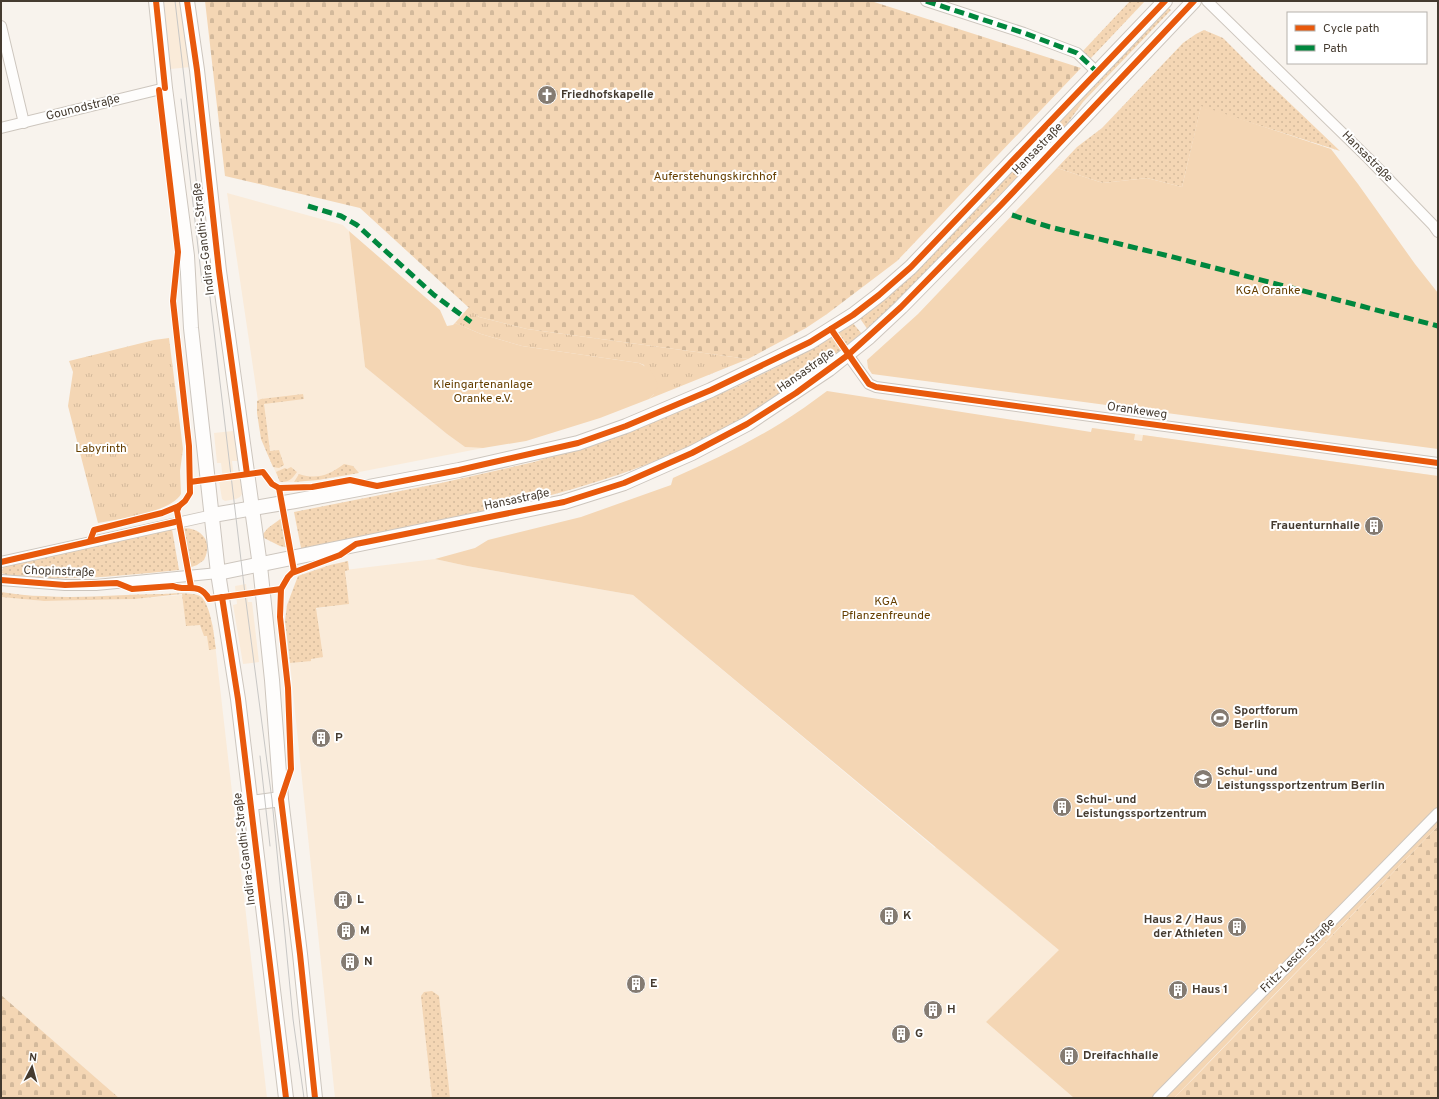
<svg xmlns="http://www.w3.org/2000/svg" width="1439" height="1099" font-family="Overpass,sans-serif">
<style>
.built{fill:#faebd9}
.grass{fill:url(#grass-dots)}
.cemetery{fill:url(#cemetery-stones)}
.park{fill:url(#park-tufts)}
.garden{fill:#f4d6b4}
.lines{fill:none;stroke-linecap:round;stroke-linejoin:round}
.minor-casing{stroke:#cdc6be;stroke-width:12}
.secondary-casing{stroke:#cdc6be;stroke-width:16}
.minor{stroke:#fefdfc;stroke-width:10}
.secondary{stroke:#fefdfc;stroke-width:14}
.tram{stroke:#c8c7c5;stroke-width:1}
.quiet{stroke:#00873e;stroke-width:5;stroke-dasharray:10 5;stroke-linecap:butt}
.cycleway-casing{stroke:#fff;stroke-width:8}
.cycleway{stroke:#e8590c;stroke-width:6}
.labels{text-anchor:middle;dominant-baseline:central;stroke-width:4;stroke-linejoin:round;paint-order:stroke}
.poi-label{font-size:12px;font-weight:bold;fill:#453b30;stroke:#fff;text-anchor:start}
.street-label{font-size:12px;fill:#453b30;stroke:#fff}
.park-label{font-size:12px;fill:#663f01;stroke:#fff}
</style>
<defs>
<pattern id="grass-dots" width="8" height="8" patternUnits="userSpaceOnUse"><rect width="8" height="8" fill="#f4d6b4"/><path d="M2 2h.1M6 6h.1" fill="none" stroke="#d3b99b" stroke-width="1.8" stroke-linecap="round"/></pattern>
<pattern id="cemetery-stones" width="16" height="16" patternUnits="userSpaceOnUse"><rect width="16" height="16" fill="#f4d6b4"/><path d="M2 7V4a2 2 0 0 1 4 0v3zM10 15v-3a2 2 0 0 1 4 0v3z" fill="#d3b99b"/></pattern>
<pattern id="park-tufts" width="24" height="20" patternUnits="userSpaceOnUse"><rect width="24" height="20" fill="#f4d6b4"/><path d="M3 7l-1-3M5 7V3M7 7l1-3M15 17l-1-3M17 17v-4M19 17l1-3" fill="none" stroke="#d3b99b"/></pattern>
</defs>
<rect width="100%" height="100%" fill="#f8f3ed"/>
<g class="built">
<polygon points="164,1 180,1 191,67 170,69"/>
<polygon points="227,193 343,225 349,231 365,367 447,434 465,447 483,448 318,480 291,482 280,482 265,448"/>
<polygon points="1092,428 1438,476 1438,757 986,1022 1074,1098 335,1098 290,663 310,660 305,610 348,604 345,570 435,559 467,566 633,595 935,848 1081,487"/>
<polygon points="233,431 238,461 232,461 234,479 241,478 242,494 240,497 236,499 225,501 222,499 219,481 223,480 221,463 217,463 214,433"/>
<polygon points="246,584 248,602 252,602 259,662 243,664 233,605 237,604 235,586"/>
<polygon points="192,594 199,595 203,598 213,626 267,1098 119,1098 1,995 1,597 44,601 135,599"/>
</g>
<g class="grass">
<polygon points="1130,1 1145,1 1091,58 1082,52"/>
<polygon points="1167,7 1171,10 1083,102 1056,139 913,289 868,330 859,317"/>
<polygon points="1204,30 1223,38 1255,70 1340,151 1201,107 1182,187 1147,178 1103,183 1057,168 1077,147 1102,128 1183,43 1196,34"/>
<polygon points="852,322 862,334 847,346 838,333"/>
<path d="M832 336 842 351C794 388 740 426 683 450 564 501 436 522 310 548H301L294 512 441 483 534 462 621 434 734 388 779 366Z"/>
<polygon points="303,394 304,399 264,404 270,451 279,450 284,465 279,468 273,467 261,439 257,413 257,401 261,399"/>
<path d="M344 464 353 466 359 473 318 480 294 482 299 474C317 480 329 475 344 464Z"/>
<path d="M291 467 297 472C291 480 289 482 280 482L276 472 285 468 287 469Z"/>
<polygon points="283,517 289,547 289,548 280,546 264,538 263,534 268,528"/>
<path d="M182 528C202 528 213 541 204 560L197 565 189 568Z"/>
<path d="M172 529 179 570C128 575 77 581 26 577 19 576 7 577 2 573L3 567 6 566Z"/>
<polygon points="348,561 349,570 345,571 349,604 316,608 323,657 311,659 311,661 290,663 285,621 287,605 298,576 330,565"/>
<path d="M1 592C15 594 29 596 43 596 82 599 121 594 159 594 169 594 194 591 201 597 211 605 214 636 216 649L209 650 207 636H204L200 625 186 626 182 594 135 599 44 601 1 597Z"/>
<polygon points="432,991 439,996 450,1098 432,1098 421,996 424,992"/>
</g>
<g class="cemetery">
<polygon points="205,1 871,1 1081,68 897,261 827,314 806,328 748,359 527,329 479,317 360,208 225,176"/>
<polygon points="1438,826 1438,1098 1174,1098 1200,1072"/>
<polygon points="1,995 119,1098 1,1098"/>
</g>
<g class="park">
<polygon points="469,307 479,317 527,329 748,359 649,399 654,394 644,365 639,363 522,346 481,334 455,323"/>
<path d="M169 338 183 449 180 471 181 494C171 512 119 519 98 523L68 406 73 372 69 361 154 340Z"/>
</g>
<g class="garden">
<polygon points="1201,106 1331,149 1358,184 1415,264 1438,293 1438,449 872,374 868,368 867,360 918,314 1057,168 1103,183 1147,178 1182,187"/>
<path d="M349 231 440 310 447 326 453 325 455 323 481 334 522 346 639 363C650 368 656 376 658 387L654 394 649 399 600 418 526 441 483 448 465 447 447 434 365 367Z"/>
<path d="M827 391 1091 432 1092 428 1135 434 1134 440 1142 441 1143 435 1438 476V826L1174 1098H1074L986 1022 1059 950 633 595 467 566 435 559 475 548 488 540 581 517 671 485 673 478C710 462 747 444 781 423 797 413 812 402 827 391Z"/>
</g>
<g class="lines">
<defs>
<g id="minor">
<polyline points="926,1 1024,33 1077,53 1097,72"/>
<polyline points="1207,1 1369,159 1433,225 1438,232"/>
<polyline points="1,26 24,123"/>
<polyline points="1,128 165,88"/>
<polyline points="848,355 869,384 876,387 1438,463"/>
<polyline points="1,562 213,515"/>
<polyline points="1,580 65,585 96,585 218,573"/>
<polyline points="1158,1098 1438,813"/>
</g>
<g id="secondary">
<polyline points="156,1 165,88 187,256 191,328 218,573 238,699 286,1098"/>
<polyline points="187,1 197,70 219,271 260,566 272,680 281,799 300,954 315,1098"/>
<polyline points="213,515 295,501 459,470 578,443 626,426 711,390 810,342 853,315 879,295 911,267 1165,1"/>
<polyline points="218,573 564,502 624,483 692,453 747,424 829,369 869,337 901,307 1001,205 1194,1"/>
<polyline points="251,803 281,799"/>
</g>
</defs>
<use href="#minor" class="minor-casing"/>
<use href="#secondary" class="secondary-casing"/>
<use href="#minor" class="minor"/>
<use href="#secondary" class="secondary"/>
<g class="tram">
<polyline points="175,1 245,594 272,800 293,1019 304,1098"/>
<polyline points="181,99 202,282"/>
<polyline points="260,756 270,846"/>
</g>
<g class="quiet">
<polyline points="926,1 1024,33 1077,53 1097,72"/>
<polyline points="308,206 341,216 357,225 434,295 471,322"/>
<polyline points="1012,215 1050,227 1169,256 1438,326"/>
</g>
<defs>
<g id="cycleway">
<polyline points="156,1 165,88"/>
<polyline points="187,1 197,70 219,271 247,474"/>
<polyline points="831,329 869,384 876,387 1438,463"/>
<polyline points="190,482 263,472 272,484 279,488 312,487 350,480 377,486 459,470 578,443 626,426 711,390 810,342 853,315 879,295 911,267 1165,1"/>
<polyline points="279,488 294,571"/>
<polyline points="179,506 177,511 191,587"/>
<polyline points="90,541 94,530 162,513 179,506 185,501 190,493 189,446 173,301 178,252 159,90"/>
<polyline points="1,562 175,522"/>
<path d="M1 580 65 585 117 583 132 589 173 586C186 592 199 581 209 599L281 589"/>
<polyline points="222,597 238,699 286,1098"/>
<polyline points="315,1098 300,954 281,799 291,769 288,688 280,617 281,589 288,577 292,573 340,555 356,544 564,502 624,483 692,453 747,424 796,393 848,355 901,307 1001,205 1194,1"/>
</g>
</defs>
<use href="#cycleway" class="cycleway-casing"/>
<use href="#cycleway" class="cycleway"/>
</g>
<defs>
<symbol id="church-disc" viewBox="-11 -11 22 22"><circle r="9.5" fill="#847b72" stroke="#fff"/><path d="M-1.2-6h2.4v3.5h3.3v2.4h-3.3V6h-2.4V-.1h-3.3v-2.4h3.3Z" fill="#fff"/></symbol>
<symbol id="building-disc" viewBox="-11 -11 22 22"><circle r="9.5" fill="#847b72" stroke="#fff"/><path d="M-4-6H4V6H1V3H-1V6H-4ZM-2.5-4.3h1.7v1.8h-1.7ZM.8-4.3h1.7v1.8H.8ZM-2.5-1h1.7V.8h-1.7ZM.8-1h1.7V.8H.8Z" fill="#fff"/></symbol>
<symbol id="stadium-disc" viewBox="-11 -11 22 22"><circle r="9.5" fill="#847b72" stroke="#fff"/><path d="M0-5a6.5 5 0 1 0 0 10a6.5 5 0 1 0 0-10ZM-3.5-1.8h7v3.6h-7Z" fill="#fff"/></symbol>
<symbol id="school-disc" viewBox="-11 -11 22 22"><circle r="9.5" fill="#847b72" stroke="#fff"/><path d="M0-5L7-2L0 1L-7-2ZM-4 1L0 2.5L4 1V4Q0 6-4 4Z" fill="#fff"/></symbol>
</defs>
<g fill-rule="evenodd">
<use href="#church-disc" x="536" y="84" width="22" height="22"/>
<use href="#building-disc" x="1363" y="515" width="22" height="22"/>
<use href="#stadium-disc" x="1209" y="707" width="22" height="22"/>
<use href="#building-disc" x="310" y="727" width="22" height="22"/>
<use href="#school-disc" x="1192" y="768" width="22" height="22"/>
<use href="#building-disc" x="1051" y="796" width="22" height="22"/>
<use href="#building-disc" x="332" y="889" width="22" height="22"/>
<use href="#building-disc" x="878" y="905" width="22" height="22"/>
<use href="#building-disc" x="1226" y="916" width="22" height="22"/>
<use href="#building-disc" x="335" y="920" width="22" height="22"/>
<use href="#building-disc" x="339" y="951" width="22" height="22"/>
<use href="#building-disc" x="625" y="973" width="22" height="22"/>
<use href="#building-disc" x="1167" y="979" width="22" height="22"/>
<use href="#building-disc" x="922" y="999" width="22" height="22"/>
<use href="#building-disc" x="890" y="1023" width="22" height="22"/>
<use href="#building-disc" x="1058" y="1045" width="22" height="22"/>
</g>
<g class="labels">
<g class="poi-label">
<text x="561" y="95">Friedhofskapelle</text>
<text x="1360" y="526" text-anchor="end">Frauenturnhalle</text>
<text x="1234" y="711">Sportforum<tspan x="1234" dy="14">Berlin</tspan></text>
<text x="335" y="738">P</text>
<text x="1217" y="772">Schul- und<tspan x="1217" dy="14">Leistungssportzentrum Berlin</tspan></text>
<text x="1076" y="800">Schul- und<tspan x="1076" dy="14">Leistungssportzentrum</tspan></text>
<text x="357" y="900">L</text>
<text x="903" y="916">K</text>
<text x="1223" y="920" text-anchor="end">Haus 2 / Haus<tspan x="1223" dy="14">der Athleten</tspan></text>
<text x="360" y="931">M</text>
<text x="364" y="962">N</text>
<text x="650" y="984">E</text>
<text x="1192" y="990">Haus 1</text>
<text x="947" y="1010">H</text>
<text x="915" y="1034">G</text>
<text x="1083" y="1056">Dreifachhalle</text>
</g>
<g class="street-label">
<text transform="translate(83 108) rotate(-14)">Gounodstraße</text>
<text transform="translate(1038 149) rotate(-46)">Hansastraße</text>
<text transform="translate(1367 157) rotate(45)">Hansastraße</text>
<text transform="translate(204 239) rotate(-97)">Indira-Gandhi-Straße</text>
<text transform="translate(806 371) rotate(-35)">Hansastraße</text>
<text transform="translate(1137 411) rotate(8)">Orankeweg</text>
<text transform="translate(517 500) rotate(-12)">Hansastraße</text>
<text transform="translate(59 572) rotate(2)">Chopinstraße</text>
<text transform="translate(245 849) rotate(-97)">Indira-Gandhi-Straße</text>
<text transform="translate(1298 956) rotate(-45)">Fritz-Lesch-Straße</text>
</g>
<g class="park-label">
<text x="715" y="177">Auferstehungskirchhof</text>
<text x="1268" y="291">KGA Oranke</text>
<text x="483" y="385">Kleingartenanlage<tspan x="483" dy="14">Oranke e.V.</tspan></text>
<text x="101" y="449">Labyrinth</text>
<text x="886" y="602">KGA<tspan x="886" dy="14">Pflanzenfreunde</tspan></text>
</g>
</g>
<rect width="1439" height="1099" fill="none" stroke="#453b30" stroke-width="4"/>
<rect x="1287" y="12" width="140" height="52" fill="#ffffff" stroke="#b5b1ac"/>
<rect x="1295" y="25" width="20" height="6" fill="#e8590c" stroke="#b5b1ac"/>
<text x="1323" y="32" font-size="12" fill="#453b30">Cycle path</text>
<rect x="1295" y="45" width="20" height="6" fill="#00873e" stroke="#b5b1ac"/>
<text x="1323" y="52" font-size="12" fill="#453b30">Path</text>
<g transform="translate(32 1067) rotate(6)" stroke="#ffffff" stroke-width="3" paint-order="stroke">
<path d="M0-3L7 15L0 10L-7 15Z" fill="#453b30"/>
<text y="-6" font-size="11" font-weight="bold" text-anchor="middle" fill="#453b30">N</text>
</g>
</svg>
